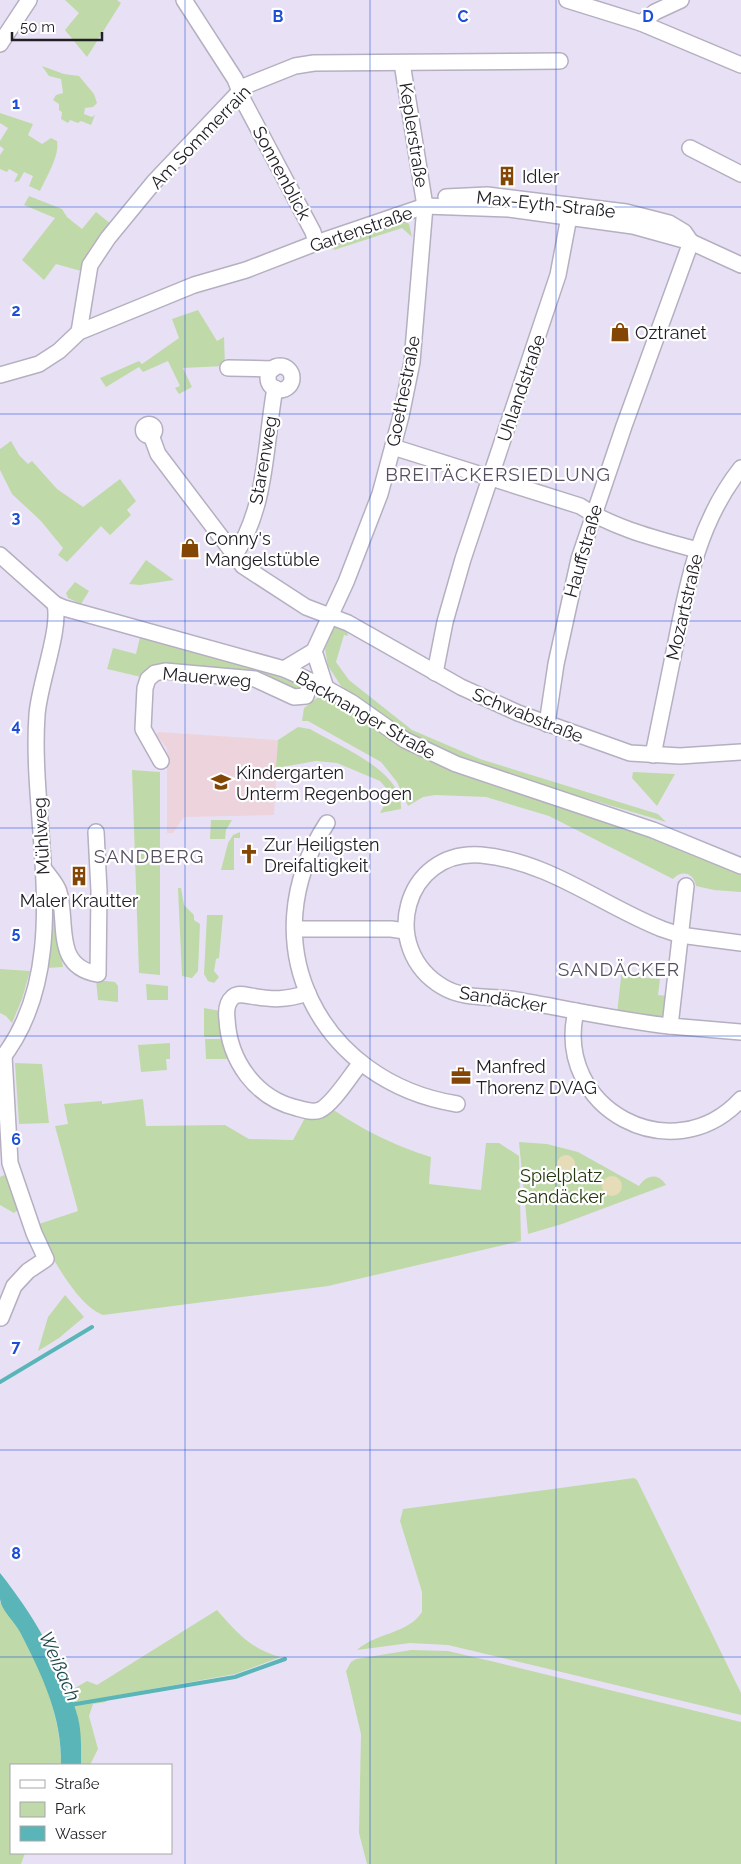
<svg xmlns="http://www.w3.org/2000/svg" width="741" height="1864" font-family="Raleway,sans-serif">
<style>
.education{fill:#edd4dc}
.green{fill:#bfdaa8}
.sand{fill:#e6dcb7}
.water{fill:#59b5b7}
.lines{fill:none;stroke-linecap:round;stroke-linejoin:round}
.stream{stroke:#59b5b7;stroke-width:4}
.minor-casing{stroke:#b5afc1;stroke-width:18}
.minor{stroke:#fff;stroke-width:15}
.grid{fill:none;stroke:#1d4ed8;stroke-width:1;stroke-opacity:0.55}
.labels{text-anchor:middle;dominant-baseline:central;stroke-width:4.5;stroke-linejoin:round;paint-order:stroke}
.street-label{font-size:18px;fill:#222027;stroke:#fff}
.poi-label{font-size:18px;fill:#222027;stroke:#fff;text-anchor:start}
.park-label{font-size:18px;fill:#23370c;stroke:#fff}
.neighbourhood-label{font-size:19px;letter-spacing:1px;fill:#565061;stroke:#fff}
.water-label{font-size:19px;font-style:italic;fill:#1f494a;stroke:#fff}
.grid-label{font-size:16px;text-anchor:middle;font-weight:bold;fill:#1d4ed8;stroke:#fff;stroke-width:4.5;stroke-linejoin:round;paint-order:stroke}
</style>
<rect width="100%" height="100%" fill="#e8e1f5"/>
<polygon class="education" points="159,732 278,740 274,815 184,817 173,833 167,833 167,748 156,735"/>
<g class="green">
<polygon points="65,0 117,0 121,3 87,57 65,30 79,13"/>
<polygon points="42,66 64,74 79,76 94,94 97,103 93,107 85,108 84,114 92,117 95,115 91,125 81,121 78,123 70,120 68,123 61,119 62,112 59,110 59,104 53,100 56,95 63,93 61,79 49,76"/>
<path d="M0 113 33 124 28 135 42 144 51 138 57 141C60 155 46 178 40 191L29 186 33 176 24 172 19 181 14 182 18 174 9 169 7 172 0 169V155L4 149 0 146V141L8 128 0 123Z"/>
<polygon points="29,196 62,209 67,217 82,229 96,212 111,224 92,248 81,271 56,264 44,280 22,260 55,218 24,205"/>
<polygon points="404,221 409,224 412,237 402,228 334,250 333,247"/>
<polygon points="198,310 217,341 224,337 225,366 183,368 192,387 179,394 175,388 180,386 168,361 143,372 139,367 106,387 100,378 139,361 142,364 179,338 172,319"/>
<polygon points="11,441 19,455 28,464 32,461 57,489 83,507 120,479 136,501 127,510 131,515 110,535 101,526 67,562 58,555 63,548 41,521 12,494 0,470 0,449"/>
<polygon points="146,560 174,580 140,585 129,584"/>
<polygon points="75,582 89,591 81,604 68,598 66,593"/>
<polygon points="341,627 347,630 348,636 344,635 336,662 349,680 412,730 480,759 658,814 666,822 478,766 408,736 341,686 328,666 325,649 334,628"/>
<polygon points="140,637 267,672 304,687 302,693 157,665 141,677 107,669 113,648 136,654"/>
<path d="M321 695 347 707 406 748 667 840 741 872V892L714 890 696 886C694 873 682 869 673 879L549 816 486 797 435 795 423 797 408 806 397 782 381 762 308 721H302L304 708Z"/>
<path d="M298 727 310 729C338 746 403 770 401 809L380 813 391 794 380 781 337 763 316 761 276 768 278 740Z"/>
<polygon points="132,770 160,772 160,975 139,973"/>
<polygon points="633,772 634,772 675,774 657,806 632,778"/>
<polygon points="211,820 232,820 226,830 225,839 210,839"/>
<polygon points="240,832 240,838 234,838 234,870 221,870 228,843 233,835"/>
<polygon points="178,888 181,888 184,905 194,915 194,920 200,924 198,971 192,978 182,976"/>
<polygon points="52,893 63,967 47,968"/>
<polygon points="207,915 223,915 219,958 216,959 214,971 219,977 214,983 208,981 204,974"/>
<polygon points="622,968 638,977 660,979 658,995 667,996 666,1015 663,1017 617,1014"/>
<polygon points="0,969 30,971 22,999 12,1023 6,1016 0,1013"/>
<polygon points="96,980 115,982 118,986 118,1002 98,1000"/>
<polygon points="146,984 168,986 168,1000 147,1000"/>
<polygon points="204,1008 221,1011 222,1037 204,1037"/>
<polygon points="205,1039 223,1039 228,1059 206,1059"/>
<polygon points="170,1043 170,1059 166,1059 167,1070 141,1072 138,1045"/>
<polygon points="15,1063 42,1064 49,1123 19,1124"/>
<path d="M143 1099 146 1126 225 1125 249 1139 293 1140 306 1116 332 1109C365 1131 393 1145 431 1157L429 1184 481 1190 486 1143H499L519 1156 521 1241 328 1286 103 1315C76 1305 48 1251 36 1225L78 1211 55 1126 68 1124 64 1104 102 1101V1104Z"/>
<path d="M519 1142 547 1144 578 1152 639 1186C646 1175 658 1172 666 1185L562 1224 528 1234Z"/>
<polygon points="4,1175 9,1180 18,1210 14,1213 0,1205 0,1177"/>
<polygon points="65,1295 84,1317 59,1338 38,1351 48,1317"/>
<path d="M634 1478 637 1480 741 1693V1715L448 1645 410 1643 357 1650C375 1633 408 1634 422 1612V1592L400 1521 403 1509Z"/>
<path d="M0 1602C33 1643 62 1712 61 1765H11V1853H25L21 1864H0Z"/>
<path d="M217 1610C235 1631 253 1651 281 1657L235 1674 108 1697 106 1702 93 1704 89 1716 98 1749 90 1765H81C81 1739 78 1716 68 1692L87 1681 97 1685Z"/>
<polygon points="411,1650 448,1651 495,1662 741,1722 741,1864 367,1864 359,1833 361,1734 346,1671 351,1662 356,1659"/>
</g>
<g class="sand">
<circle cx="566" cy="1164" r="9"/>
<circle cx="612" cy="1186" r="10"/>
</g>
<path class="water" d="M0 1573C32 1613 61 1662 76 1711 82 1728 81 1748 81 1765H61C62 1716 42 1675 20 1632 15 1622 1 1610 0 1599 0 1591 0 1581 0 1573Z"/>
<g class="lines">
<g class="stream">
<polyline points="0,1382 92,1327"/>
<polyline points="70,1705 235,1677 285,1659"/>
</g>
<defs>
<g id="minor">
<polyline points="184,0 235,79 244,102 313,232 316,243"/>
<polyline points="567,0 641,23 741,65"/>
<polyline points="641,23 655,12 681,0"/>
<polyline points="0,44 29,0"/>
<polyline points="690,148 741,174"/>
<polyline points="446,197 487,195 626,212 669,223 684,232 691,242 624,426 579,559 556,664 547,724"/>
<polyline points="79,332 90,265 108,238 154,182 245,86 295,66 314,63 560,61"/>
<circle cx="280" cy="378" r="12"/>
<polyline points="228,368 273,369"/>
<polyline points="0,375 39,364 59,351 79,332 194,285 246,270 316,243 425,206 509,209 633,226 691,242 741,265"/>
<circle cx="149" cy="430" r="5.5"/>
<polyline points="151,435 158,454 243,566 306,607 348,623 461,687 518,713 630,753 680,756 741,752"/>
<path d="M393 447 580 506C615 529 658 539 697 550"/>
<polyline points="0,555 55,604 64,608 284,669 326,688 351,702 405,740 456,764 653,830 741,866"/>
<path d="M234 556C267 508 265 444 275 388"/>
<polyline points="314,651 326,688"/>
<polyline points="284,669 314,651 346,582 380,494 401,416 412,362 425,206 402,63"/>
<polyline points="435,673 445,622 463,559 558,275 569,217"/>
<path d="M653 755C661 717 668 680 676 642 688 579 700 520 741 468"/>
<polyline points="161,761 143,729 145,688 148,679 155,673 165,671 255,679 294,697 306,696 311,681"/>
<path d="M327 823C248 943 320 1082 457 1104"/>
<path d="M44 869C49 876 57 884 59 892 68 923 53 967 98 974L99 891 96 832"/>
<polyline points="686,886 670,1026 741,1032"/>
<polyline points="295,929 391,929 405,931"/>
<path d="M308 993C285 1000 274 1000 251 996 245 995 238 993 233 997 226 1003 226 1011 227 1019 229 1060 255 1098 297 1108 304 1110 313 1113 320 1110 333 1104 350 1076 360 1064"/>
<path d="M576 1011C553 1109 673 1173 741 1099"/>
<path d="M670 1026C616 1020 564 1008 510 999 488 996 463 999 443 987 378 949 404 849 481 855 549 861 601 905 662 929L680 935 741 943"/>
<path d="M0 1061C77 965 29 825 37 715 39 684 61 630 55 604"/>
<polyline points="1,1318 14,1286 28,1271 46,1259 34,1233 10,1163 4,1056"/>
</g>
</defs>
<use href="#minor" class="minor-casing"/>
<use href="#minor" class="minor"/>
</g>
<path class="grid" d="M185 0V1864M370 0V1864M556 0V1864M0 207H741M0 414H741M0 621H741M0 828H741M0 1036H741M0 1243H741M0 1450H741M0 1657H741"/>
<defs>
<symbol id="building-bare" viewBox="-9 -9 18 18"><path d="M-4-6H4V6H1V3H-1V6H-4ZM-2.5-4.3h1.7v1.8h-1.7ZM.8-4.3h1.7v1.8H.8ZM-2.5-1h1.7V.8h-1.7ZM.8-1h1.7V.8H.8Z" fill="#844605" stroke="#fff" stroke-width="2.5" paint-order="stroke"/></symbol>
<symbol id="shop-bare" viewBox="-9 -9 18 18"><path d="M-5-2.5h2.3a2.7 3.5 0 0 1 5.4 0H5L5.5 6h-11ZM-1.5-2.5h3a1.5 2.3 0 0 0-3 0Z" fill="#844605" stroke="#fff" stroke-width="2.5" paint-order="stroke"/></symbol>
<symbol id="school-bare" viewBox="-9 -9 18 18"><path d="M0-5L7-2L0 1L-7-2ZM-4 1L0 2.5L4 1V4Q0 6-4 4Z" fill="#844605" stroke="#fff" stroke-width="2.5" paint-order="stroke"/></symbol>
<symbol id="church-bare" viewBox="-9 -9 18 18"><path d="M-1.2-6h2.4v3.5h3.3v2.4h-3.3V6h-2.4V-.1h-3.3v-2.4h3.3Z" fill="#844605" stroke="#fff" stroke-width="2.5" paint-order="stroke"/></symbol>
<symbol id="office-bare" viewBox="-9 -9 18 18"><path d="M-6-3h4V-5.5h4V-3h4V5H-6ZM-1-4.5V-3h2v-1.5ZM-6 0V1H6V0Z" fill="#844605" stroke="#fff" stroke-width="2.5" paint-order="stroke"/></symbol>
</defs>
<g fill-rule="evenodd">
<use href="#building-bare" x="493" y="162" width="28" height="28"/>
<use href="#shop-bare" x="606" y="318" width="28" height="28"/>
<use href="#shop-bare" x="176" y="534" width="28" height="28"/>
<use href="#school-bare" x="207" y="768" width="28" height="28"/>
<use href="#church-bare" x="235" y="840" width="28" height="28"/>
<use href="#building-bare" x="65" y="862" width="28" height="28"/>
<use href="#office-bare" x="447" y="1062" width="28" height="28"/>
</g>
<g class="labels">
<g class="street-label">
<text transform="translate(414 135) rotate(81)">Keplerstraße</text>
<text transform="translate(200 137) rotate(-46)">Am Sommerrain</text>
<text transform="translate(282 173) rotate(62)">Sonnenblick</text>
<text transform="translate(546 204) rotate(6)">Max-Eyth-Straße</text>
<text transform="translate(361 229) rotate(-19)">Gartenstraße</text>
<text transform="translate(521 388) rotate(-71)">Uhlandstraße</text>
<text transform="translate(403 391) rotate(-79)">Goethestraße</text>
<text transform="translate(263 460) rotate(-80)">Starenweg</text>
<text transform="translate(583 551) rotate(-74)">Hauffstraße</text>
<text transform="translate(684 607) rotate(-77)">Mozartstraße</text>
<text transform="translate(207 677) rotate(5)">Mauerweg</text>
<text transform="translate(366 715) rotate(30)">Backnanger Straße</text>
<text transform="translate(528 715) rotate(22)">Schwabstraße</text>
<text transform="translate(41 836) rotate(-93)">Mühlweg</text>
<text transform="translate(503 999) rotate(9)">Sandäcker</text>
</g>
<g class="poi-label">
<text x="522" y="176">Idler</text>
<text x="635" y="332">Oztranet</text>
<text x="205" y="538">Conny's<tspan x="205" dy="21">Mangelstüble</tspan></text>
<text x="236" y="772">Kindergarten<tspan x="236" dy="21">Unterm Regenbogen</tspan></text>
<text x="264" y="844">Zur Heiligsten<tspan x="264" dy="21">Dreifaltigkeit</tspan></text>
<text x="79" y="900" text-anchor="middle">Maler Krautter</text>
<text x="476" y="1066">Manfred<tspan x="476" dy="21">Thorenz DVAG</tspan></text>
</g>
<g class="park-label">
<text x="561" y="1175">Spielplatz<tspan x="561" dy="21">Sandäcker</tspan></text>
</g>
<g class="neighbourhood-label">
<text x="498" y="474">BREITÄCKERSIEDLUNG</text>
<text x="149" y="856">SANDBERG</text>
<text x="619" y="969">SANDÄCKER</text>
</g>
<g class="water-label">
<text transform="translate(60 1666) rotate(66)">Weißach</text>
</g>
</g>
<g class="grid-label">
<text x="278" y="22">B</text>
<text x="463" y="22">C</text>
<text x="648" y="22">D</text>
<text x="16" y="109">1</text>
<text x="16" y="316">2</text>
<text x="16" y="523">3</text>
<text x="16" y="731">4</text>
<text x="16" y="938">5</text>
<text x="16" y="1145">6</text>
<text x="16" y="1352">7</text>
<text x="16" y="1559">8</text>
</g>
<rect x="10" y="1764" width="162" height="90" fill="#ffffff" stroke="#a7a6a9"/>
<rect x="20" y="1780" width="25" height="8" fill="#ffffff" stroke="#a7a6a9"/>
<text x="55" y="1789" font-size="15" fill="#222027">Straße</text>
<rect x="20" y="1802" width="25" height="15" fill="#bfdaa8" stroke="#a7a6a9"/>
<text x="55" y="1814" font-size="15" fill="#222027">Park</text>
<rect x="20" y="1826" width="25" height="15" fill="#59b5b7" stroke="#a7a6a9"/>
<text x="55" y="1839" font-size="15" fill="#222027">Wasser</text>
<path d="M12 32v8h90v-8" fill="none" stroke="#222027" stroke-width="2.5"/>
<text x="20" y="32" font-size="15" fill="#222027" stroke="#ffffff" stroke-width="4" paint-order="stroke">50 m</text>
</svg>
